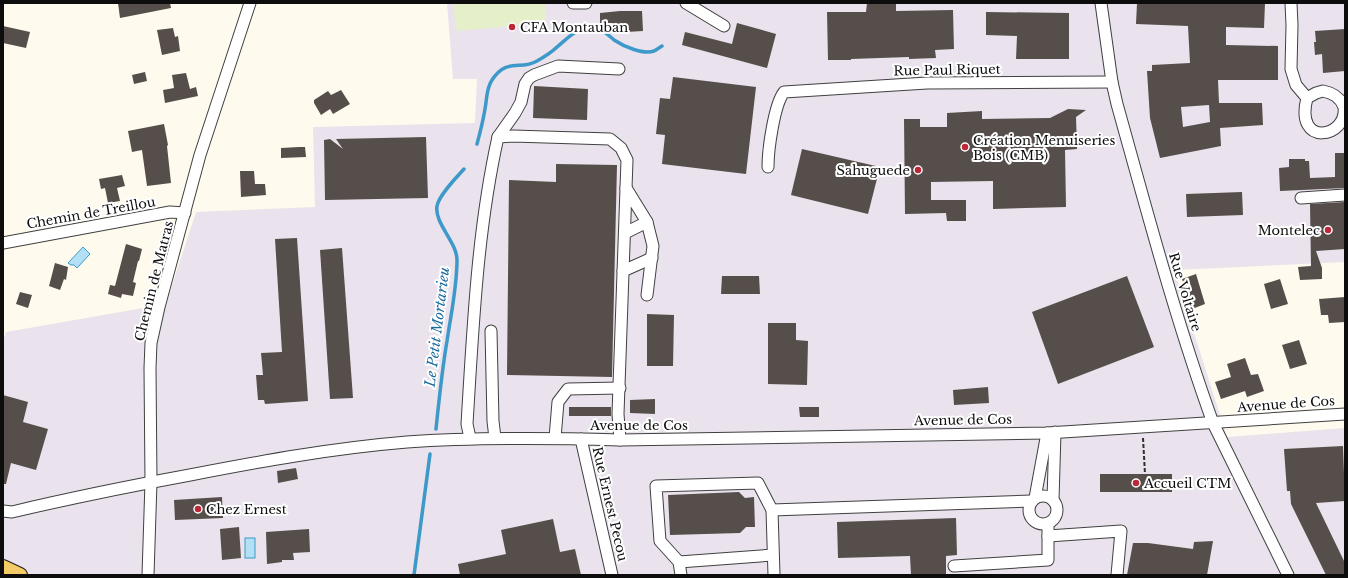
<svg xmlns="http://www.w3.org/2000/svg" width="1348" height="578" font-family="'Libre Baskerville',serif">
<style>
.industrial{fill:#eae2ec}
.pitch{fill:#e5f0ca}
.water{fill:#b4e0f5;stroke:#3c99ca}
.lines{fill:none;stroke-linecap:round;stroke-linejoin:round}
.stream{stroke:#3c99ca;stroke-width:3.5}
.building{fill:#564e4a;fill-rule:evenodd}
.minor-casing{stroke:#404040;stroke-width:13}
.major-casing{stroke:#1e1e1e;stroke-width:16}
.path{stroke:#2f2f2f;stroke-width:2;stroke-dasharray:4 2;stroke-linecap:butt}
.minor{stroke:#fff;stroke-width:11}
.major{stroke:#f5cb67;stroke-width:14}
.poi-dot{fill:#bb2837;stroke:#fff;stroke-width:1.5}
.labels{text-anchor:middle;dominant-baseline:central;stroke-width:4;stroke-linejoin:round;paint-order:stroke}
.poi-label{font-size:13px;fill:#0d0d0d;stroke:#fff;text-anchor:start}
.street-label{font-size:13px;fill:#0d0d0d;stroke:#fff}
.water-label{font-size:14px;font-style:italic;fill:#196a9d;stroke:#fff}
</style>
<rect width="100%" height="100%" fill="#fffaee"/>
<polygon class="industrial" points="447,3 1345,3 1345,262 1174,270 1227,437 1345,428 1345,575 3,575 3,341 6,332 166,304 196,212 315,207 313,127 475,123 477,79 453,79"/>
<polygon class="pitch" points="453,3 545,3 546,19 534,24 456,31"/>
<g class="water">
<polygon points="83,247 90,254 77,268 74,265 71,265 68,263"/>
<rect x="245" y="538" width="10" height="20"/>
</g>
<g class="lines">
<g class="stream">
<path d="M477 144C480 133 483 121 485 109 487 99 486 89 492 80 507 57 520 71 537 61 544 57 551 53 557 47 568 38 578 26 593 28 602 28 608 35 614 40 623 46 643 55 654 51 656 50 659 48 662 46"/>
<path d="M436 429C439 400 442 370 447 341 451 314 457 287 457 260 457 242 434 223 437 206 439 195 456 178 464 169"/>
<polyline points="414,575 430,454"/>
</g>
</g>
<g class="building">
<polygon points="118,3 170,3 171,8 120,18"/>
<polygon points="867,3 896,3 896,11 953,10 954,49 935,50 936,58 909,59 909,57 851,59 851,60 828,60 827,12 866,12"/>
<path d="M1137 3H1265L1264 28 1226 27V45L1278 46V80H1218L1219 103H1262L1263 125 1220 128 1221 146 1160 158 1150 118 1147 71H1152V65L1190 63 1188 26 1136 24ZM1209 105 1210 122 1183 127 1181 107Z"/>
<polygon points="620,11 642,11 643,31 626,32 626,25 613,25 613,23 600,23 600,13"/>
<polygon points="986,12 1069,13 1069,59 1016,59 1017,36 986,35"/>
<polygon points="737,23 776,34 767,68 682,45 685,32 732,44"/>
<polygon points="3,26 30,32 26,48 3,43"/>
<polygon points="173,28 175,37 178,36 180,51 162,55 157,30"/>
<polygon points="1345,29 1345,71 1323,73 1322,54 1315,55 1314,42 1316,42 1315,31"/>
<polygon points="145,72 147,81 134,84 132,75"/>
<polygon points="186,73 190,89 196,87 198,96 165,103 163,90 174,88 172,75"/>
<polygon points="673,77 756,87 746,174 662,164 665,135 656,134 660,98 670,99"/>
<polygon points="534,86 588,89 587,120 533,118"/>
<polygon points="341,90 350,104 333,114 330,109 321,115 314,103 314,100 328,91 331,95"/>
<polygon points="1068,109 1086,110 1076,117 1077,149 1065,150 1066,207 993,209 993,181 931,182 931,200 966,200 966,221 947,221 946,213 905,214 904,119 920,119 920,127 947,127 947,113 982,111 982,119 1050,118"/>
<polygon points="164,124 168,145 167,146 171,183 147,186 142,150 132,152 128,131"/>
<polygon points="426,137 428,198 325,200 324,140 330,139 343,149 336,139"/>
<polygon points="299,147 305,147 306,157 281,158 281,148"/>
<polygon points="802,149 880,167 868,214 791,195"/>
<polygon points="1335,153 1345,153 1345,188 1280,191 1279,168 1289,167 1289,159 1305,159 1305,161 1309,161 1310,178 1335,177"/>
<polygon points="556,164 617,165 612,377 507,375 509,180 556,182"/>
<polygon points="240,171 254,171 255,184 265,184 266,195 241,197"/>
<polygon points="122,175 125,186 117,188 120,201 108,203 105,188 101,189 99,179"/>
<polygon points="1242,192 1243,215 1187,217 1186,194"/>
<polygon points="1345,202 1345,249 1316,251 1322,268 1322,279 1300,280 1298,267 1311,266 1310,204"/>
<polygon points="297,238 308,401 265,404 264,400 258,400 256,375 263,375 261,353 282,352 275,239"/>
<polygon points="126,244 142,249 139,261 138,261 133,282 136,283 133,296 122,294 121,298 108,294 110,285 115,286"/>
<polygon points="342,248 353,398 330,399 320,250"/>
<polygon points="55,263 68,267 66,280 64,279 60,290 49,286"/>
<polygon points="1196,274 1205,304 1192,309 1182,279"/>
<polygon points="722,276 759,276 760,294 721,294"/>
<polygon points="1127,276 1154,347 1058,384 1032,312"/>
<polygon points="1280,279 1288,304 1271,309 1264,284"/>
<polygon points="20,292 32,295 28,308 16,304"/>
<polygon points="1345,297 1345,322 1329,323 1328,315 1321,315 1319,299"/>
<polygon points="647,314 674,315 673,366 647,366"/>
<polygon points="768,323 796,323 796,340 808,341 807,385 768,384"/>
<polygon points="1299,340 1307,364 1290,369 1282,345"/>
<polygon points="1245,358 1251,375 1258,374 1264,391 1247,397 1245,391 1221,399 1215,382 1231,377 1227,364"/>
<polygon points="988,387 989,403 954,405 953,390"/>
<polygon points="3,395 28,402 23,422 48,429 36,470 11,463 6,484 3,484"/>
<polygon points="655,399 655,414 630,413 630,400"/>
<rect x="569" y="407" width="42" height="9"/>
<polygon points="799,407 819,407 819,417 800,417"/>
<polygon points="1343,446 1345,501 1316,503 1345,563 1345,575 1326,575 1291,504 1290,491 1287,491 1284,449"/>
<polygon points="296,468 298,479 278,483 277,471"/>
<rect x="1100" y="474" width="72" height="18"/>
<polygon points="739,492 745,498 754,497 755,527 746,527 740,533 670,535 668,495"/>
<polygon points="222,497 223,518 175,520 174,500"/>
<polygon points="956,518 957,555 946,556 946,575 911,575 910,556 838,558 837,522"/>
<polygon points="553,519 560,552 575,549 581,575 460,575 458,564 506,554 501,530"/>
<polygon points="239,527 241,558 222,560 220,529"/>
<polygon points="309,529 310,552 293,553 294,560 282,560 282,562 267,564 266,532"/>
<polygon points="1213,541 1207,575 1127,575 1133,543 1148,543 1193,549 1194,542"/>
</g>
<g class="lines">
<defs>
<g id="minor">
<polyline points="573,3 586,3"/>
<polyline points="686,3 724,26"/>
<path d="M1101 3 1112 82 1117 104C1147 211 1175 318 1213 423L1288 575"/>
<polyline points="1291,3 1292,25 1291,69 1296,85 1307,98"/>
<path d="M1323 91C1333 93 1340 97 1344 107 1348 138 1294 148 1307 98L1316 93Z"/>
<polyline points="498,137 515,113 521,102 525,84 529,78 534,75 558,66 619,69"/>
<path d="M768 167C768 150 774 105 784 92L927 83 1112 82"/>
<polyline points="626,188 647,222 653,246 647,295"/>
<polyline points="1301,198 1345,195"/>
<polyline points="625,233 647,222"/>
<polyline points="3,243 170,212 185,213"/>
<polyline points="623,271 652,258"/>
<polyline points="491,331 493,421 495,438"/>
<path d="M470 438 467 424C473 328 477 231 498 137L513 136 610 139 621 148 627 160 618 414 620 440"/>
<polyline points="555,438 558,402 568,389 620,388"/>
<polyline points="581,439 612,575"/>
<circle cx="1043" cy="510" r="14"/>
<polyline points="1035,498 1047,433"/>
<polyline points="1053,500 1055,432"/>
<polyline points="772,510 1032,501"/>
<path d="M3 511 12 512C71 498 130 486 190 475 262 461 334 448 407 442 478 437 549 438 620 440L1047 433 1345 414"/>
<polyline points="1048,536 1121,531 1117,575"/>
<polyline points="679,562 773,555"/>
<polyline points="954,566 1048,560 1048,524"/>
<polyline points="148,575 151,482 150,368 151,343 159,307 200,155 250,3"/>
<polyline points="681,575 679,562 660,541 656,486 758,483 772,510 774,575"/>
</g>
<polyline id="major" points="3,567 20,575"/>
</defs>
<use href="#minor" class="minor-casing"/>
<use href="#major" class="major-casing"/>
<polyline class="path" points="1143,438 1145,474"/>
<use href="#minor" class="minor"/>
<use href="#major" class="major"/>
</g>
<g class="poi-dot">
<circle cx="512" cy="27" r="4"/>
<circle cx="965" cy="147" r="4"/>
<circle cx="918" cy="170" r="4"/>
<circle cx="1328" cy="230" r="4"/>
<circle cx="1136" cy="483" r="4"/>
<circle cx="198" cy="509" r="4"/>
</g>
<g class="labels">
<g class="poi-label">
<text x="520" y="27">CFA Montauban</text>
<text x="973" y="140">Création Menuiseries<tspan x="973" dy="15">Bois (CMB)</tspan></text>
<text x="910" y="170" text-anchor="end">Sahuguede</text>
<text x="1320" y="230" text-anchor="end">Montelec</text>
<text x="1144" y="483">Accueil CTM</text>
<text x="206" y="509">Chez Ernest</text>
</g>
<g class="street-label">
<text transform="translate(947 70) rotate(-1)">Rue Paul Riquet</text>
<text transform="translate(91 213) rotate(-10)">Chemin de Treillou</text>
<text transform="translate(154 281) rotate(-76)">Chemin de Matras</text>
<text transform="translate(1185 292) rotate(73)">Rue Voltaire</text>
<text transform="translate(1286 404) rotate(-4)">Avenue de Cos</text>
<text transform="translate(963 420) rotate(-1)">Avenue de Cos</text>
<text x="639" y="425">Avenue de Cos</text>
<text transform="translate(610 504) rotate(77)">Rue Ernest Pecou</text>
</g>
<g class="water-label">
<text transform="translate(437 327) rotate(-83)">Le Petit Mortarieu</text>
</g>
</g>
<rect width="1348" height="578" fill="none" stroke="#0d0d0d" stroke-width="8"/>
</svg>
